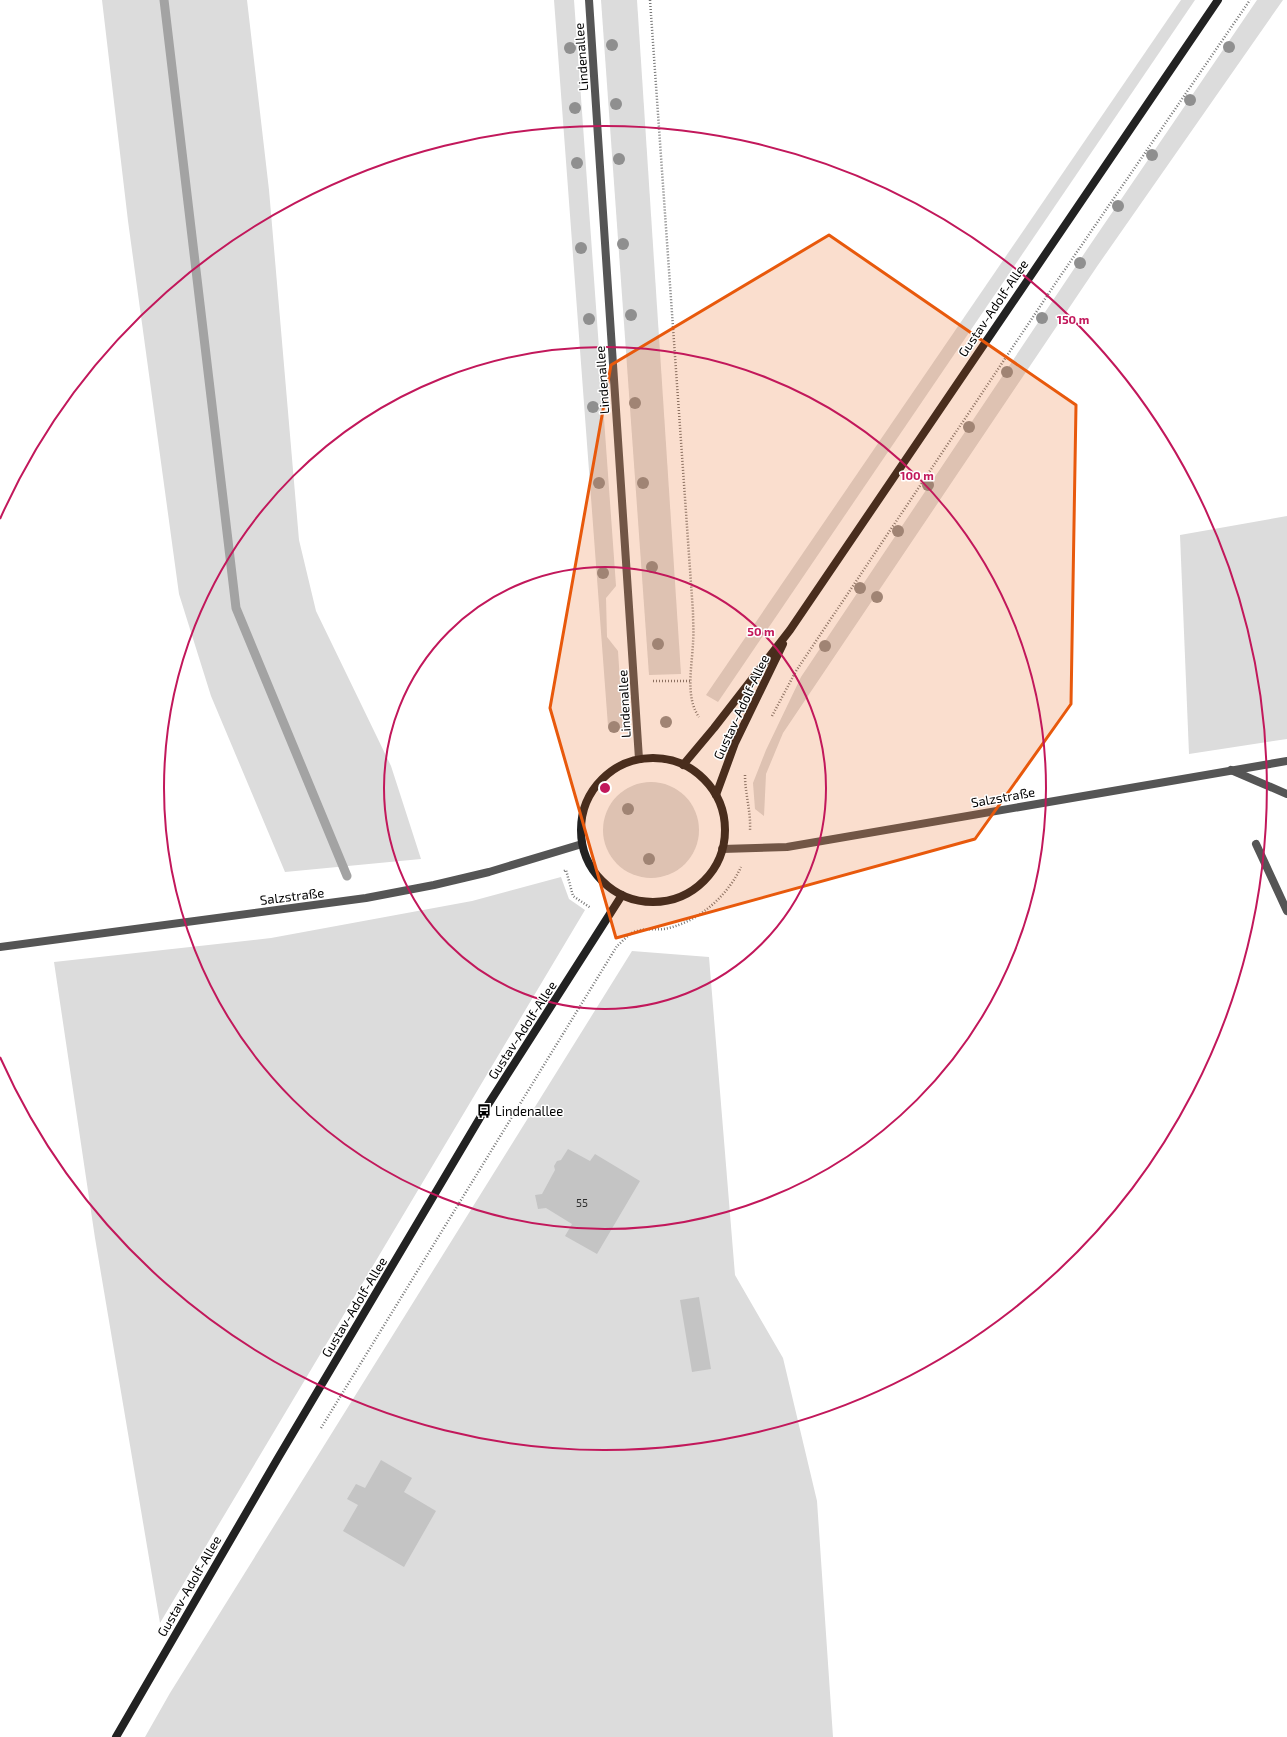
<svg xmlns="http://www.w3.org/2000/svg" width="1287" height="1737" font-family="'Exo 2',sans-serif">
<style>
.green{fill:#dcdcdc}
.lines{fill:none;stroke-linecap:round;stroke-linejoin:round}
.stream{stroke:#a3a3a3;stroke-width:9}
.building{fill:#c4c4c4}
.path{stroke:#777;stroke-width:2.5;stroke-dasharray:1 2;stroke-linecap:butt}
.lane{stroke:#555;stroke-width:8}
.street{stroke:#555;stroke-width:8}
.secondary{stroke:#222;stroke-width:8}
.tree{fill:#8f8f8f}
.marked{fill:#e8590c;fill-opacity:0.2;stroke:#e8590c;stroke-width:3;stroke-linejoin:round}
.ring{fill:none;stroke:#c2185b;stroke-width:2}
.labels{text-anchor:middle;dominant-baseline:central;stroke-width:3;stroke-linejoin:round;paint-order:stroke}
.number-label{font-size:11px;fill:#313131}
.street-label{font-size:13px;fill:#000;stroke:#fff}
.poi-label{font-size:13px;fill:#000;stroke:#fff;text-anchor:start}
.centre{fill:#c2185b;stroke:#fff;stroke-width:2}
.ring-label{font-size:12px;text-anchor:middle;font-weight:bold;fill:#c2185b;stroke:#fff;stroke-width:3;stroke-linejoin:round;paint-order:stroke}
</style>
<rect width="100%" height="100%" fill="#fff"/>
<g class="green">
<polygon points="102,0 247,0 269,190 299,540 316,611 391,766 421,859 285,872 211,696 179,594 128,221"/>
<polygon points="554,0 574,0 616,586 606,598 607,637 618,651 623,729 608,726"/>
<polygon points="601,0 637,0 681,674 649,675"/>
<polygon points="1181,0 1195,0 718,702 706,695"/>
<polygon points="1257,0 1283,0 1098,265 783,733 766,774 764,816 755,809 753,783 766,750 801,677 1090,245"/>
<polygon points="1287,516 1287,739 1189,754 1180,535"/>
<circle cx="651" cy="830" r="48"/>
<polygon points="561,877 569,899 585,910 160,1623 95,1238 54,962 271,938 472,901"/>
<polygon points="632,951 709,957 735,1275 783,1358 817,1501 833,1737 145,1737 170,1693"/>
</g>
<g class="lines">
<polyline class="stream" points="164,0 236,608 347,876"/>
</g>
<g class="building">
<polygon points="568,1149 590,1161 595,1154 640,1181 597,1254 565,1236 572,1224 546,1208 538,1209 535,1195 542,1194 555,1170 554,1166 557,1161 561,1160"/>
<polygon points="699,1297 711,1369 692,1372 680,1300"/>
<polygon points="381,1460 412,1478 404,1492 436,1511 404,1567 343,1531 358,1505 347,1499 356,1484 365,1488"/>
</g>
<g class="lines">
<g class="path">
<path d="M650 0 693 612C693 622 694 633 693 643 692 667 685 697 699 717"/>
<polyline points="653,681 690,681"/>
<polyline points="772,716 796,671 1057,281 1250,0"/>
<path d="M745 775C745 794 751 811 750 830"/>
<polyline points="564,871 566,870 573,896 591,908"/>
<path d="M321 1428 617 946C623 941 630 932 637 931 645 928 655 930 664 929 697 923 727 897 741 867"/>
</g>
<g class="lane">
<polyline points="1231,770 1287,794"/>
<polyline points="1256,844 1287,911"/>
</g>
<g class="street">
<polyline points="589,0 639,759"/>
<polyline points="722,849 787,847 1287,761"/>
<polyline points="0,947 366,898 434,885 489,872 582,844"/>
</g>
<g class="secondary">
<circle cx="653" cy="830" r="72"/>
<polyline points="683,765 714,728 790,630 1218,0"/>
<polyline points="716,795 735,743 783,644"/>
<polyline points="116,1737 278,1458 484,1111 622,895"/>
</g>
</g>
<g class="tree">
<circle cx="612" cy="45" r="6"/>
<circle cx="1229" cy="47" r="6"/>
<circle cx="570" cy="48" r="6"/>
<circle cx="1190" cy="100" r="6"/>
<circle cx="616" cy="104" r="6"/>
<circle cx="575" cy="108" r="6"/>
<circle cx="1152" cy="155" r="6"/>
<circle cx="619" cy="159" r="6"/>
<circle cx="577" cy="163" r="6"/>
<circle cx="1118" cy="206" r="6"/>
<circle cx="623" cy="244" r="6"/>
<circle cx="581" cy="248" r="6"/>
<circle cx="1080" cy="263" r="6"/>
<circle cx="631" cy="315" r="6"/>
<circle cx="1042" cy="318" r="6"/>
<circle cx="589" cy="319" r="6"/>
<circle cx="1007" cy="372" r="6"/>
<circle cx="635" cy="403" r="6"/>
<circle cx="593" cy="407" r="6"/>
<circle cx="969" cy="427" r="6"/>
<circle cx="599" cy="483" r="6"/>
<circle cx="643" cy="483" r="6"/>
<circle cx="928" cy="485" r="6"/>
<circle cx="898" cy="531" r="6"/>
<circle cx="652" cy="567" r="6"/>
<circle cx="603" cy="573" r="6"/>
<circle cx="860" cy="588" r="6"/>
<circle cx="877" cy="597" r="6"/>
<circle cx="658" cy="644" r="6"/>
<circle cx="825" cy="646" r="6"/>
<circle cx="666" cy="722" r="6"/>
<circle cx="614" cy="727" r="6"/>
<circle cx="628" cy="809" r="6"/>
<circle cx="649" cy="859" r="6"/>
</g>
<path class="marked" d="M829 235 1076 405 1071 704 975 839 616 938 550 708 611 365Z"/>
<g class="ring">
<circle cx="605" cy="788" r="221"/>
<circle cx="605" cy="788" r="441"/>
<path d="M0 519A662 662 0 1 1 0 1057"/>
</g>
<defs>
<symbol id="bus-bare" viewBox="-9 -9 18 18"><path d="M-5-6H5V4H4V6H2V4H-2V6H-4V4H-5ZM-3.5-4V0h7V-4ZM-3.5 1.2v1.5H-2V1.2ZM2 1.2v1.5H3.5V1.2Z" fill="#000" stroke="#fff" stroke-width="2.5" paint-order="stroke"/></symbol>
</defs>
<g fill-rule="evenodd">
<use href="#bus-bare" x="474" y="1101" width="20" height="20"/>
</g>
<g class="labels">
<g class="number-label">
<text x="582" y="1202">55</text>
</g>
<g class="street-label">
<text transform="translate(581 57) rotate(-94)">Lindenallee</text>
<text transform="translate(993 308) rotate(-56)">Gustav-Adolf-Allee</text>
<text transform="translate(602 380) rotate(-94)">Lindenallee</text>
<text transform="translate(624 704) rotate(-93)">Lindenallee</text>
<text transform="translate(741 707) rotate(-65)">Gustav-Adolf-Allee</text>
<text transform="translate(1003 797) rotate(-10)">Salzstraße</text>
<text transform="translate(292 896) rotate(-7)">Salzstraße</text>
<text transform="translate(522 1030) rotate(-57)">Gustav-Adolf-Allee</text>
<text transform="translate(354 1307) rotate(-59)">Gustav-Adolf-Allee</text>
<text transform="translate(189 1586) rotate(-60)">Gustav-Adolf-Allee</text>
</g>
<g class="poi-label">
<text x="495" y="1111">Lindenallee</text>
</g>
</g>
<circle cx="605" cy="788" r="6" class="centre"/>
<g class="ring-label">
<text x="1073" y="324">150 m</text>
<text x="917" y="480">100 m</text>
<text x="761" y="636">50 m</text>
</g>
</svg>
